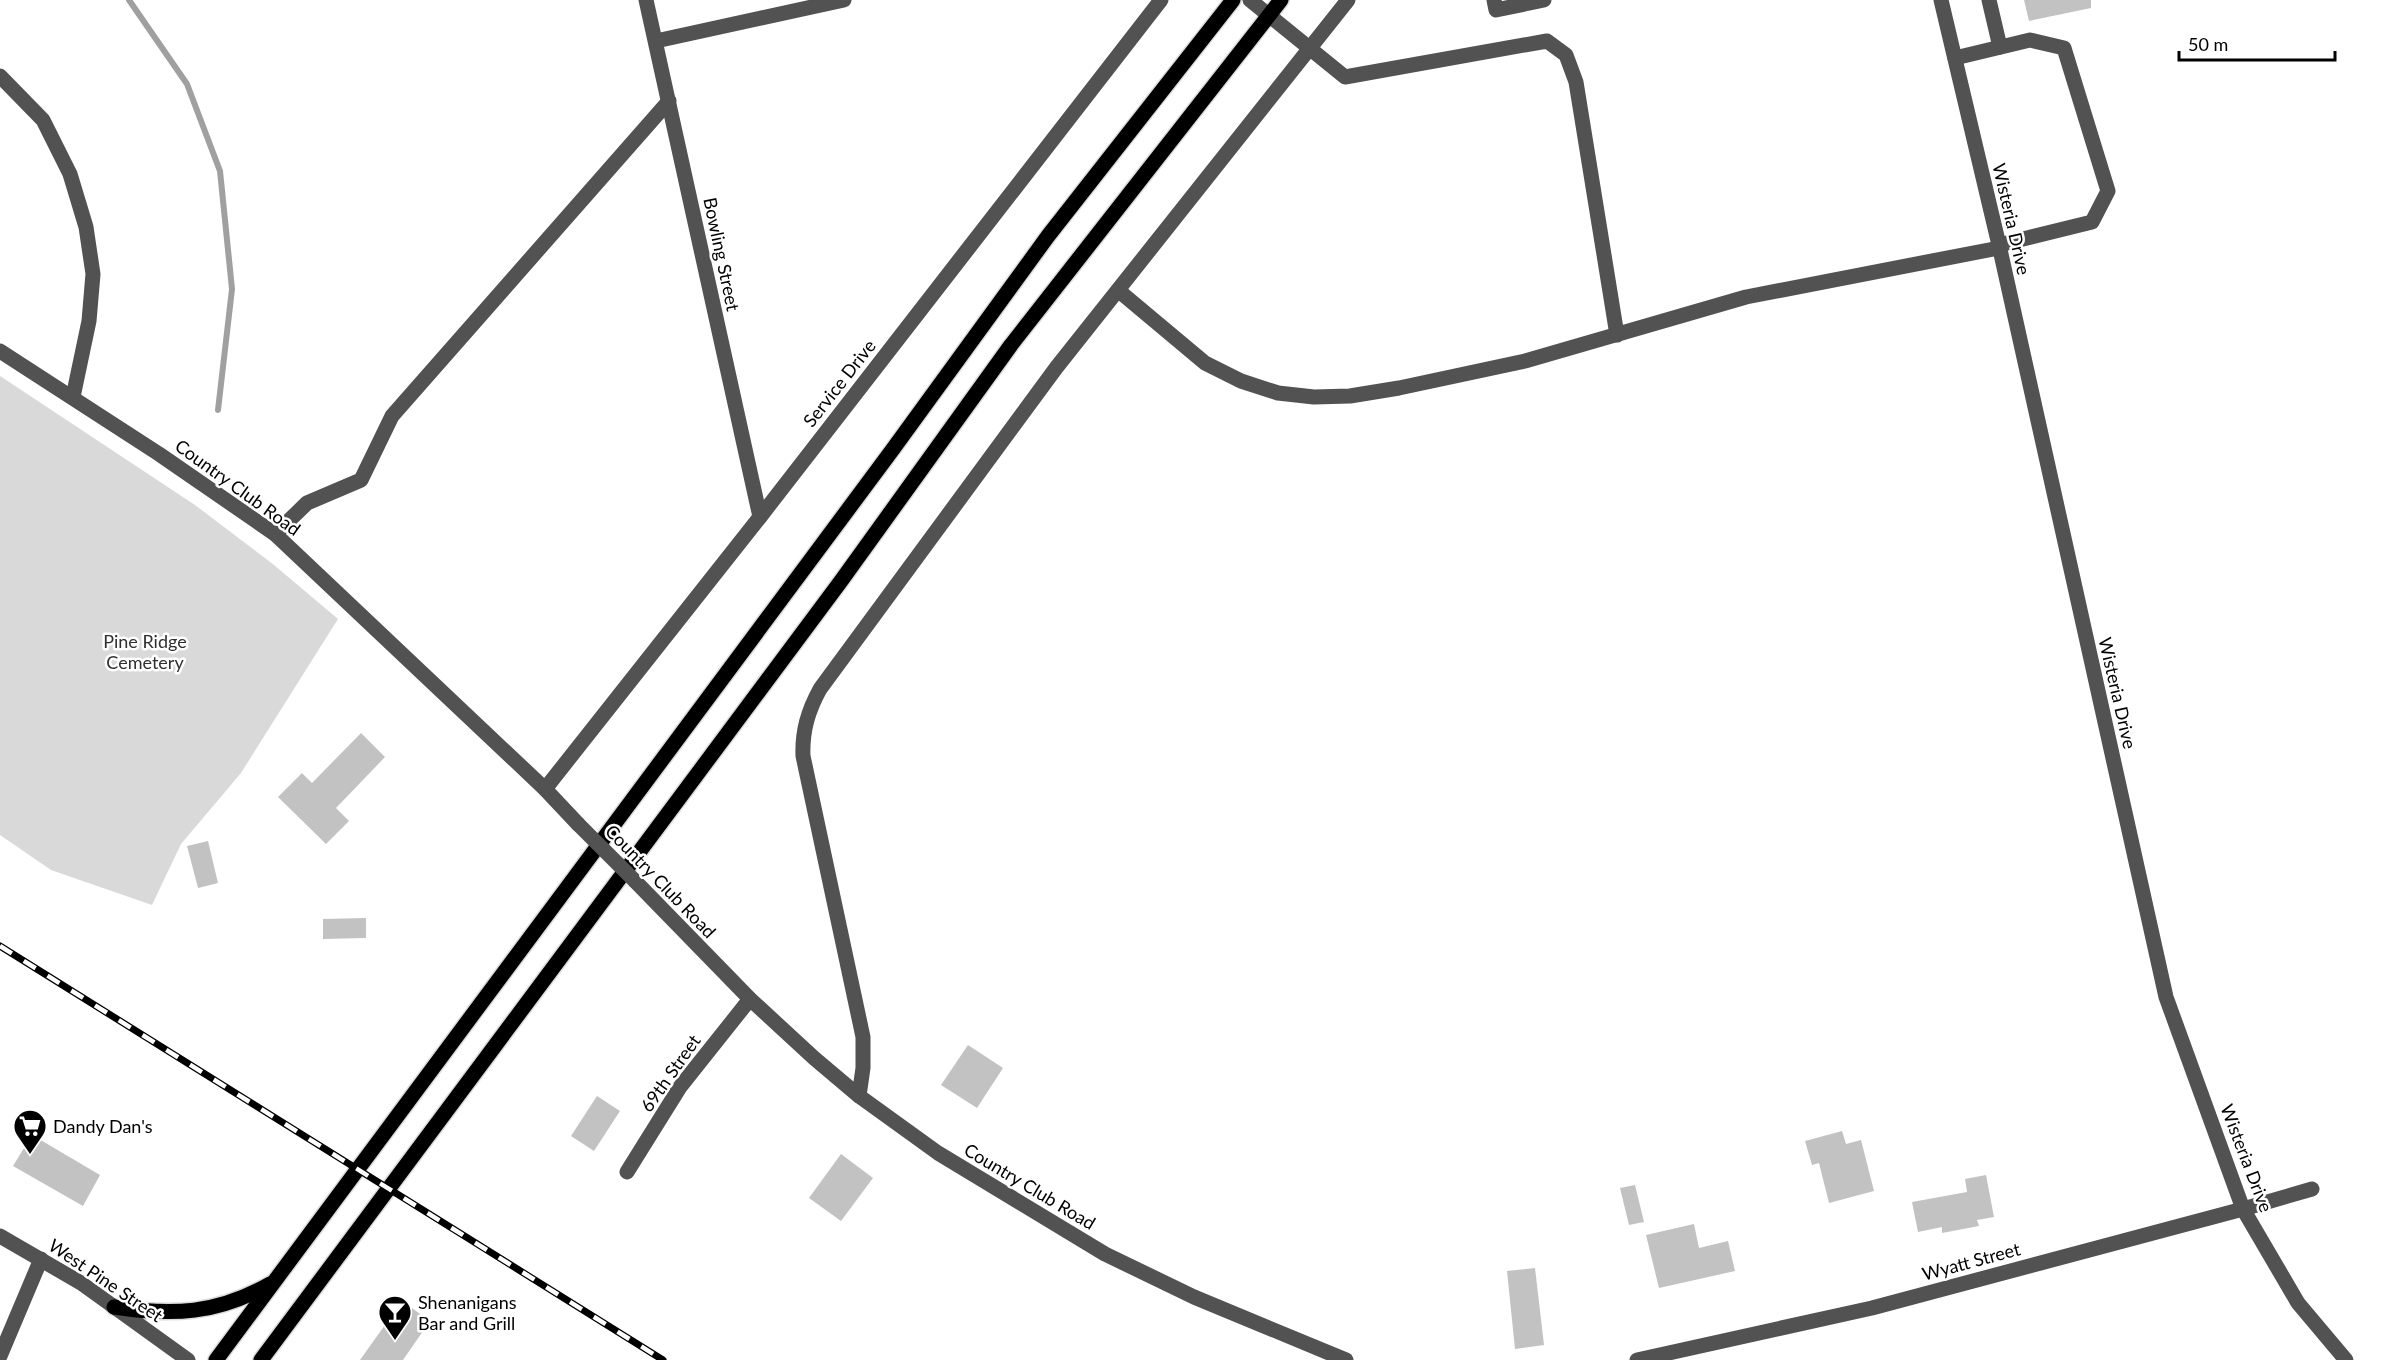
<svg xmlns="http://www.w3.org/2000/svg" width="2395" height="1360" font-family="Lato,sans-serif">
<style>
.green{fill:#d9d9d9}
.lines{fill:none;stroke-linecap:round;stroke-linejoin:round}
.stream{stroke:#a0a0a0;stroke-width:6}
.building{fill:#c2c2c2}
.major-casing{stroke:#dbdbdb;stroke-width:18}
.minor{stroke:#525252;stroke-width:15}
.major{stroke:#000;stroke-width:15}
.rail-casing{stroke:#000;stroke-width:7}
.rail{stroke:#fff;stroke-width:4.5;stroke-dasharray:14;stroke-linecap:butt}
.minor-bridge{stroke:#525252;stroke-width:15}
.labels{text-anchor:middle;dominant-baseline:central;stroke-width:5;stroke-linejoin:round;paint-order:stroke}
.street-label{font-size:18px;fill:#000;stroke:#fff}
.park-label{font-size:18px;fill:#303030;stroke:#fff}
.poi-label{font-size:18px;fill:#000;stroke:#fff;text-anchor:start}
</style>
<rect width="100%" height="100%" fill="#fff"/>
<polygon class="green" points="0,376 195,505 274,565 338,619 241,773 181,844 152,905 51,870 0,835"/>
<g class="lines">
<polyline class="stream" points="129,0 187,84 220,171 232,289 218,410"/>
</g>
<g class="building">
<polygon points="2024,0 2091,0 2091,8 2029,21"/>
<polygon points="361,733 385,757 336,808 349,821 326,844 278,797 302,773 312,783"/>
<polygon points="208,841 218,883 198,888 187,846"/>
<polygon points="366,918 366,938 323,939 323,919"/>
<polygon points="968,1045 1003,1068 977,1108 941,1085"/>
<polygon points="597,1096 620,1111 594,1151 571,1136"/>
<polygon points="1842,1131 1846,1144 1861,1140 1874,1191 1829,1203 1819,1163 1812,1165 1805,1141"/>
<polygon points="32,1135 100,1175 83,1206 13,1166"/>
<polygon points="841,1154 873,1178 841,1221 809,1198"/>
<polygon points="1986,1175 1994,1217 1977,1220 1979,1226 1942,1233 1942,1227 1918,1232 1912,1202 1967,1192 1965,1179"/>
<polygon points="1635,1185 1644,1222 1629,1225 1620,1188"/>
<polygon points="1694,1224 1699,1248 1728,1241 1735,1271 1659,1288 1646,1235"/>
<polygon points="1535,1268 1544,1345 1515,1349 1507,1271"/>
<polygon points="402,1301 430,1321 403,1360 360,1360"/>
</g>
<g class="lines">
<defs>
<g id="major">
<path d="M114 1307C173 1316 217 1314 270 1284"/>
<polyline points="216,1360 893,449 1048,236 1233,0"/>
<polyline points="261,1360 841,581 1011,345 1281,0"/>
</g>
</defs>
<use href="#major" class="major-casing"/>
<g class="minor">
<polyline points="646,0 760,517"/>
<polyline points="1250,0 1345,77 1547,41 1566,55 1576,82 1617,335"/>
<polyline points="1494,0 1496,10 1544,0"/>
<polyline points="1941,0 1999,245 2166,997 2243,1209 2298,1303 2346,1360"/>
<polyline points="1989,0 2000,47"/>
<polyline points="656,41 844,0"/>
<polyline points="1955,58 2030,40 2064,48 2108,191 2092,222 1999,245"/>
<polyline points="0,76 43,120 70,174 86,227 93,274 89,321 73,397"/>
<polyline points="1119,291 1205,363 1241,381 1278,393 1314,397 1350,396 1399,388 1525,361 1746,297 1999,248"/>
<polyline points="0,351 159,454 275,534 545,789 578,824"/>
<polyline points="275,534 307,503 361,480 392,416 669,101"/>
<polyline points="545,789 760,517 1161,0"/>
<polyline points="635,881 750,999 814,1058 859,1096 938,1153 1105,1254 1194,1297 1346,1360"/>
<path d="M859 1096 863 1068V1037L803 756C802 731 808 711 820 689L1056 368 1348 0"/>
<polyline points="627,1172 680,1087 750,999"/>
<polyline points="0,1236 81,1283 188,1360"/>
<polyline points="0,1356 41,1259"/>
<polyline points="1637,1360 1872,1308 2243,1209 2312,1189"/>
</g>
<use href="#major" class="major"/>
<defs>
<polyline id="rail" points="0,946 663,1360"/>
</defs>
<use href="#rail" class="rail-casing"/>
<use href="#rail" class="rail"/>
<polyline class="minor-bridge" points="578,824 635,881"/>
</g>
<defs>
<symbol id="supermarket-pin" viewBox="-11 -11 22 30"><path d="M0 17L-7.5 6A9.5 9.5 0 1 1 7.5 6Z" fill="#000" stroke="#fff"/><path d="M-6-5.5h2.5l.6 2H6L4.5 2H-2.5L-4.4-4H-6ZM-1.5 3.2a1.3 1.3 0 1 0 .1 0ZM3 3.2a1.3 1.3 0 1 0 .1 0Z" fill="#fff"/></symbol>
<symbol id="bar-pin" viewBox="-11 -11 22 30"><path d="M0 17L-7.5 6A9.5 9.5 0 1 1 7.5 6Z" fill="#000" stroke="#fff"/><path d="M-6-5H6L.8 .8V4.5H3.5V6h-7V4.5H-.8V.8Z" fill="#fff"/></symbol>
</defs>
<g fill-rule="evenodd">
<use href="#supermarket-pin" x="11" y="1107" width="38" height="52"/>
<use href="#bar-pin" x="376" y="1293" width="38" height="52"/>
</g>
<g class="labels">
<g class="street-label">
<text transform="translate(2012 219) rotate(77)">Wisteria Drive</text>
<text transform="translate(722 254) rotate(78)">Bowling Street</text>
<text transform="translate(839 383) rotate(-52)">Service Drive</text>
<text transform="translate(238 487) rotate(36)">Country Club Road</text>
<text transform="translate(2118 693) rotate(77)">Wisteria Drive</text>
<text transform="translate(661 881) rotate(46)">Country Club Road</text>
<text transform="translate(670 1073) rotate(-55)">69th Street</text>
<text transform="translate(2247 1158) rotate(69)">Wisteria Drive</text>
<text transform="translate(1030 1186) rotate(31)">Country Club Road</text>
<text transform="translate(1971 1261) rotate(-15)">Wyatt Street</text>
<text transform="translate(106 1280) rotate(34)">West Pine Street</text>
</g>
<g class="park-label">
<text x="145" y="641">Pine Ridge<tspan x="145" dy="21">Cemetery</tspan></text>
</g>
<g class="poi-label">
<text x="53" y="1126">Dandy Dan's</text>
<text x="418" y="1302">Shenanigans<tspan x="418" dy="21">Bar and Grill</tspan></text>
</g>
</g>
<path d="M2179 51v9h156v-9" fill="none" stroke="#000000" stroke-width="3"/>
<text x="2188" y="51" font-size="18" fill="#000000" stroke="#ffffff" stroke-width="4.5" paint-order="stroke">50 m</text>
</svg>
